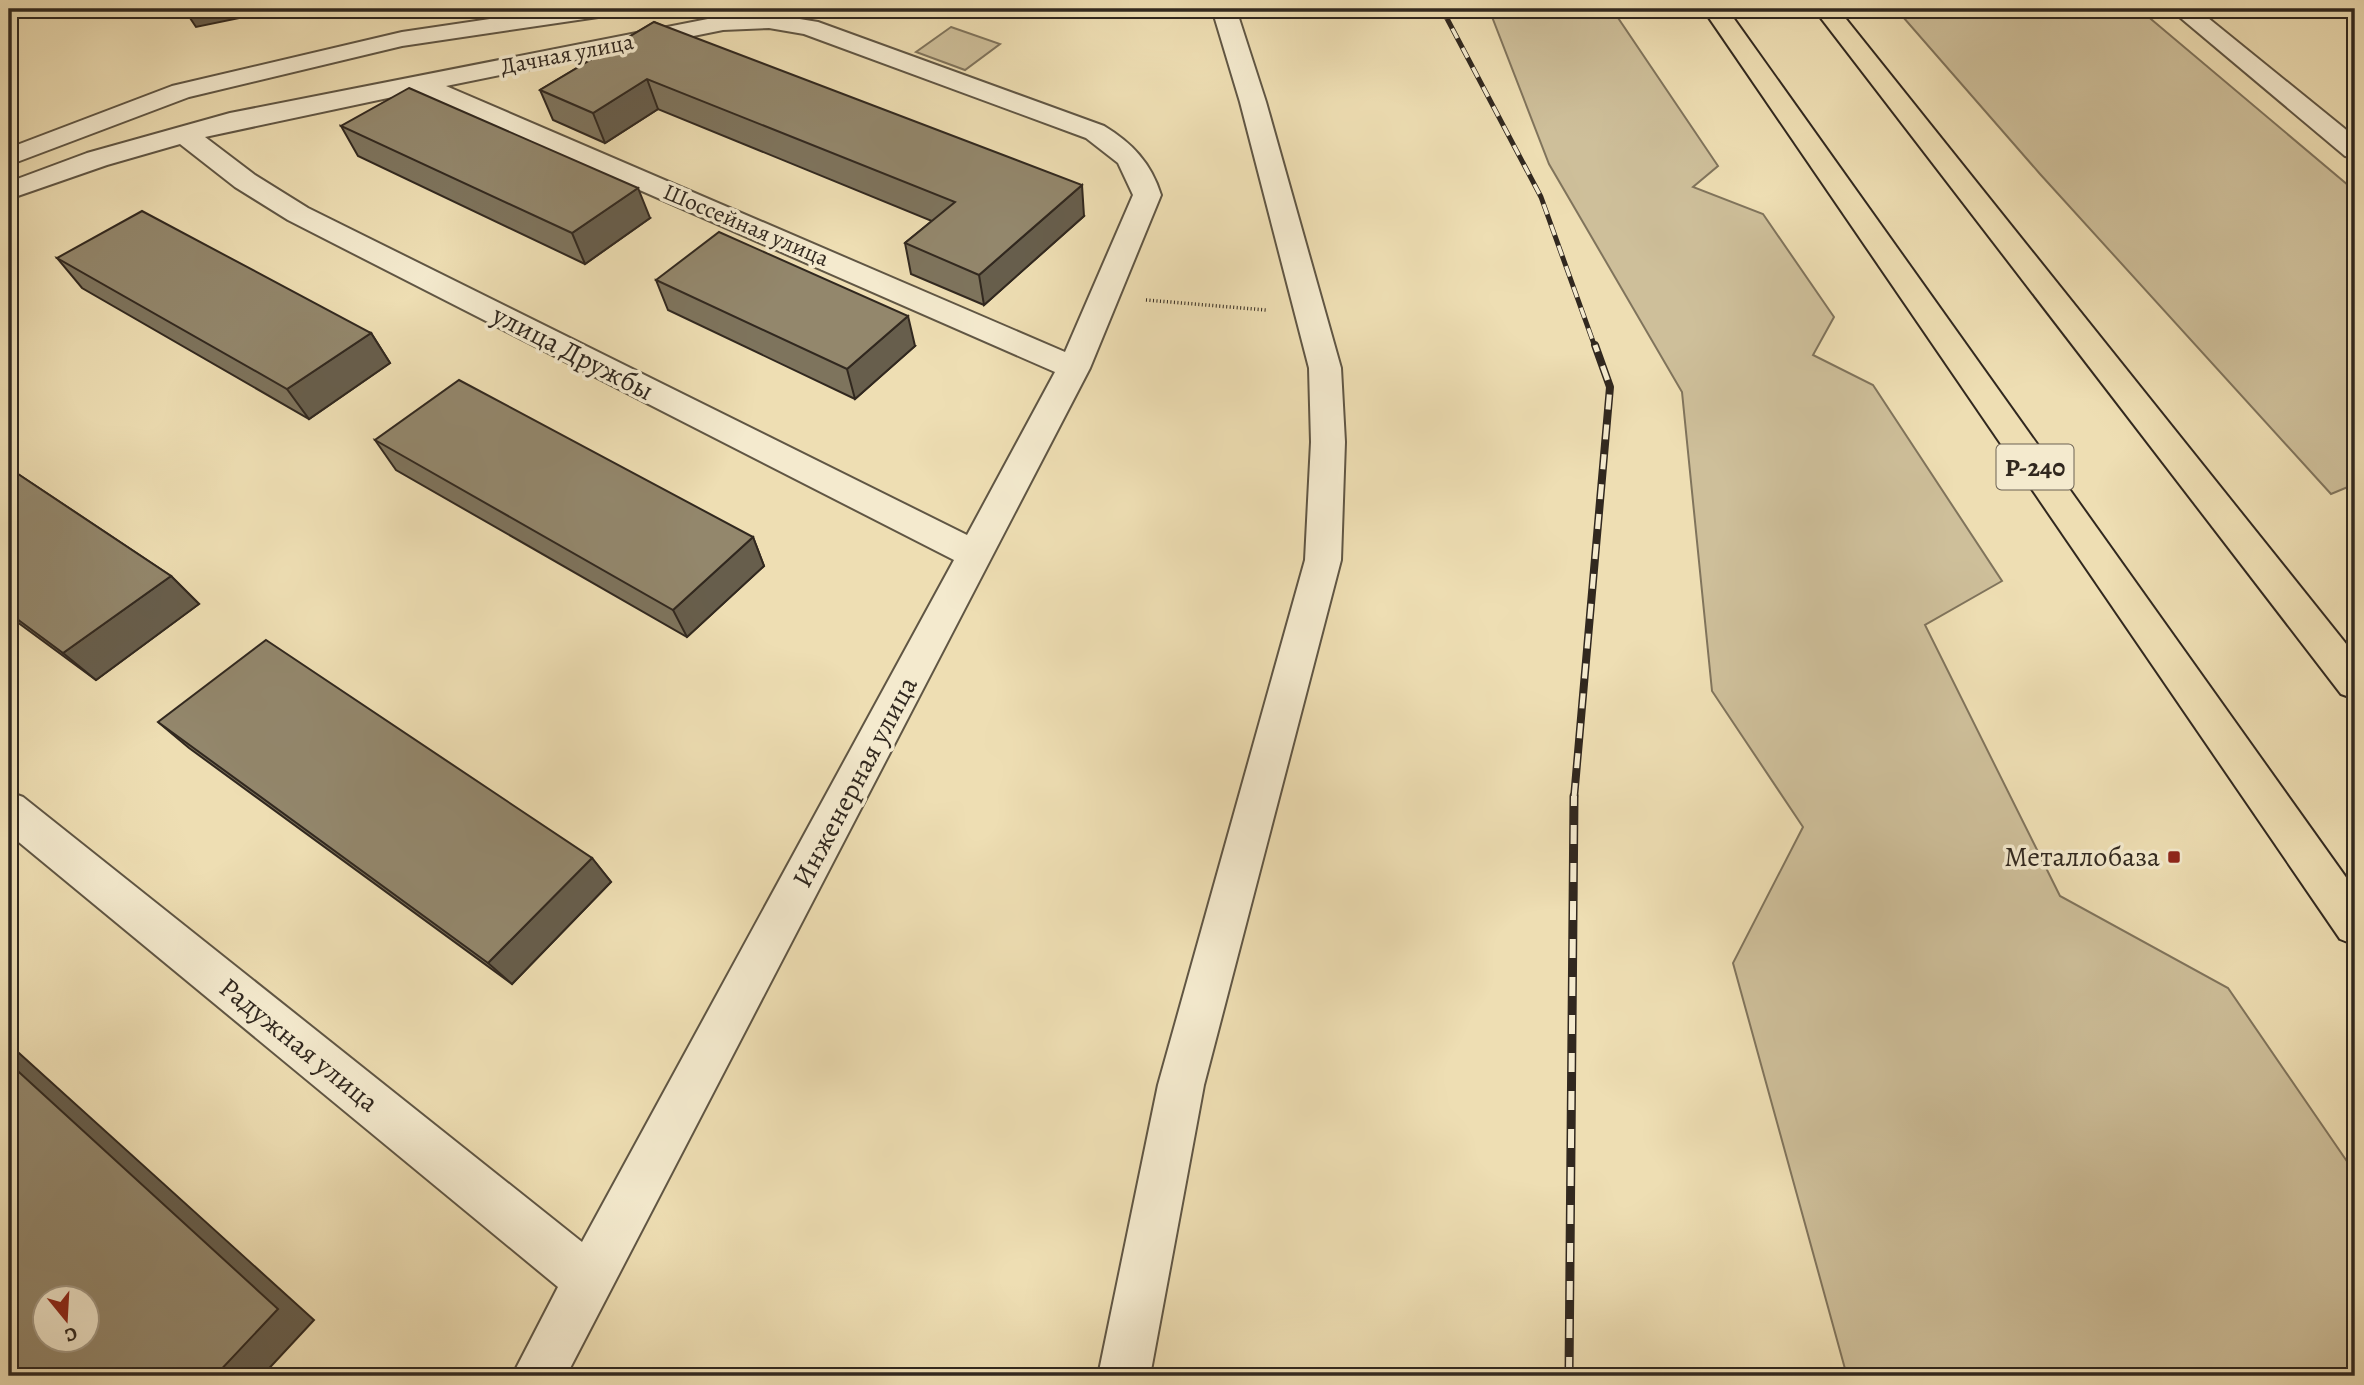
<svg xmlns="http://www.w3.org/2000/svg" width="2364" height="1385" font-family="Alegreya,serif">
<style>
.green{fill:#cebf9a;stroke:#80745c;stroke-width:2}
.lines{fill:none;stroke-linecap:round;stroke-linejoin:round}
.minor-casing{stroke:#605644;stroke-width:4}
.highway-casing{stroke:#31281f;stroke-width:4}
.path-far1{stroke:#31281f;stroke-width:3.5;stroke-dasharray:1 2.5;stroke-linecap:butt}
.path{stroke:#31281f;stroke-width:4.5;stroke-dasharray:2 3.5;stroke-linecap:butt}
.minor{fill:#f4eace;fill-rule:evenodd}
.highway{fill:#eedeb3;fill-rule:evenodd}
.rail-far2-casing{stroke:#31281f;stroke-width:5}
.rail-far1-casing{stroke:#31281f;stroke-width:8}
.rail-casing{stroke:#31281f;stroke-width:9}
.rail-far2{stroke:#f4eace;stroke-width:3.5;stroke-dasharray:11;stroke-linecap:butt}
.rail-far1{stroke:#f4eace;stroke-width:5;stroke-dasharray:15;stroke-linecap:butt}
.rail{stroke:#f4eace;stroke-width:6;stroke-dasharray:19;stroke-linecap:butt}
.wall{fill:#7e745d;stroke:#31281f;stroke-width:2}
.shaded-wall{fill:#675e4c;stroke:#31281f;stroke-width:2}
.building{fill:#93876c;stroke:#31281f;stroke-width:2;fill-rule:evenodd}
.poi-dot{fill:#8f2418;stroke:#f4eace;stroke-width:2.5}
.labels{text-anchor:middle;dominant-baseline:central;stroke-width:7;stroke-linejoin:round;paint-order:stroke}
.far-street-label{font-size:23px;fill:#31281f;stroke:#f4eace}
.shield{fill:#f4eace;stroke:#6c6254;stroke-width:2}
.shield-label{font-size:26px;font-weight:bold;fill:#31281f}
.street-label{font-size:28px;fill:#31281f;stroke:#f4eace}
.poi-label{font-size:28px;fill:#31281f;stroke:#f4eace;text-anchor:end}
</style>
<rect width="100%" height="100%" fill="#eedeb3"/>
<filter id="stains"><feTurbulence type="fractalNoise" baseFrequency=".00286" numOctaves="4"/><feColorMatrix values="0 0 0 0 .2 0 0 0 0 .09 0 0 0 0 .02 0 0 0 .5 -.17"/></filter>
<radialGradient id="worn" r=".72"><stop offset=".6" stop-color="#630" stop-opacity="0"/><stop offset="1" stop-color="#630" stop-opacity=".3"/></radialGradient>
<g class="green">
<polygon points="1489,9 1612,9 1718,166 1693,187 1763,214 1834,317 1813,355 1873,385 2002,581 1925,625 2060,896 2228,988 2355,1173 2355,1376 1847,1376 1733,963 1803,827 1712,691 1682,392 1549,164"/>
<polygon points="1896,9 2139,9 2355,191 2355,484 2331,494 2040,174"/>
<polygon points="951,27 1000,44 965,70 916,52"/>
</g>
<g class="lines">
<defs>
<g id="minor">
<polygon points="557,9 617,9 614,14 605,16 402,46 189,97 9,165 9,148 172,86 402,32"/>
<polygon points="1212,9 1236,9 1266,102 1341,368 1345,442 1341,560 1204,1085 1150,1376 1098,1376 1158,1085 1305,560 1311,442 1309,368 1240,102"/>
<polygon points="2170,9 2197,9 2355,137 2355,158 2345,156"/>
<path d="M769 14 818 22 1104 126C1132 143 1151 163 1161 195L1090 368 566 1376H512L558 1287 9 834V792L23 797 582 1242 954 560 288 220 235 187 180 144 107 165 9 199V182L87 153 230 113 723 16ZM769 28 804 34 1086 138 1118 163 1133 195 1065 352 446 86 723 30ZM416 92 1055 372 967 535 308 208 255 175 205 137Z"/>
</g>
<g id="highway">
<polygon points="1703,9 1727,9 2355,890 2355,945 2340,939"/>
<polygon points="1814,9 1838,9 2355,655 2355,699 2341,694"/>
</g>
</defs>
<use href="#minor" class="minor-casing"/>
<use href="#highway" class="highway-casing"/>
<polyline class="path-far1" points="1146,300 1266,310"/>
<polyline class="path" points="2351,500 2355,504"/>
<use href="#minor" class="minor"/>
<use href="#highway" class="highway"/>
<defs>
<polyline id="rail-far2" points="1442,9 1541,197 1595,347"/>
<polyline id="rail-far1" points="1574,798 1610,387 1595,345"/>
<polyline id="rail" points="1569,1376 1574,796"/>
</defs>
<use href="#rail-far2" class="rail-far2-casing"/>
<use href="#rail-far1" class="rail-far1-casing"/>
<use href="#rail" class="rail-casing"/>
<use href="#rail-far2" class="rail-far2"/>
<use href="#rail-far1" class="rail-far1"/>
<use href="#rail" class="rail"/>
</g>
<g class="wall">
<polygon points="654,22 1084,216 984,305 911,274 905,243 932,221 658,109 605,143 553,120 540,90"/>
<polygon points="341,126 650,218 585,264 358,156"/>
<polygon points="57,258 371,333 390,363 309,419 82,288"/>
<polygon points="656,280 915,346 855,399 668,310"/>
<polygon points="375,440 753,537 764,566 687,637 396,470"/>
<polygon points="9,468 171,576 199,604 96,680 9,616"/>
<polygon points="158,722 592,858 611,882 512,984 189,748"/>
</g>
<g class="shaded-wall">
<polygon points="184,9 253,9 254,15 196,27"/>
<polygon points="647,79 658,109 605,143 593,113"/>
<polygon points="1082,185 1084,216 984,305 979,275"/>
<polygon points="638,188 650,218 585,264 572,233"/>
<polygon points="9,243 14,250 9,254"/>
<polygon points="908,316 915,346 855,399 847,369"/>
<polygon points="371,333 390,363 309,419 287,389"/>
<polygon points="753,537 764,566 687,637 673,610"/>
<polygon points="171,576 199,604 96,680 63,653"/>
<polygon points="592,858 611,882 512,984 488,963"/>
<polygon points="9,1044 314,1320 262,1376 215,1376 9,1063"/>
</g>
<g class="building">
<polygon points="654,22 1082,185 979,275 905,243 955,202 647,79 593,113 540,90"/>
<polygon points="409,88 638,188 572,233 341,126"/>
<polygon points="142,211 371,333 287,389 57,258"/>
<polygon points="719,232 908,316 847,369 656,280"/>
<polygon points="459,380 753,537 673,610 375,440"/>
<polygon points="9,468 171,576 63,653 9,613"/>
<polygon points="266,640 592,858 488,963 158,722"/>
<path d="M9 1063 278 1309 215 1376H18L9 1367ZM46 1298H88V1340H46Z"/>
</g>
<rect class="poi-dot" x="2167" y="850" width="14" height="14" rx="3.5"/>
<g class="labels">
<g class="far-street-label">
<text transform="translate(567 54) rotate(-11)">Дачная улица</text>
<text transform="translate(746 225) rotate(23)">Шоссейная улица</text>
</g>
<rect class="shield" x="1996.5" y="444.5" width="77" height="45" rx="5"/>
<g class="shield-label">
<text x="2035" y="467">Р-240</text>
</g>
<g class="street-label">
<text transform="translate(573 353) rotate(27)">улица Дружбы</text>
<text transform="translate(855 782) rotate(-62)">Инженерная улица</text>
<text transform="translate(299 1045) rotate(39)">Радужная улица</text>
</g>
<g class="poi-label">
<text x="2160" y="857">Металлобаза</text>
</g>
</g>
<rect width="2364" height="1385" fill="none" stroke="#eedeb3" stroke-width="35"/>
<rect x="10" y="10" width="2343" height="1364" fill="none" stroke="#31281f" stroke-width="3.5"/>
<rect x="18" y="18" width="2329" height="1350" fill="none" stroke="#31281f" stroke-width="2"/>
<g transform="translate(66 1319) rotate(162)"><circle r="33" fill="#f4eace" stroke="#a69c88" stroke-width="2"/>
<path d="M0-5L12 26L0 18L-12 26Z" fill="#8f2418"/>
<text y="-10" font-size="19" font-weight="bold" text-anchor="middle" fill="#31281f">С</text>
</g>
<rect width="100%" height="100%" filter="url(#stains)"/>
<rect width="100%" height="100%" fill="url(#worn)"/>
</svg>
